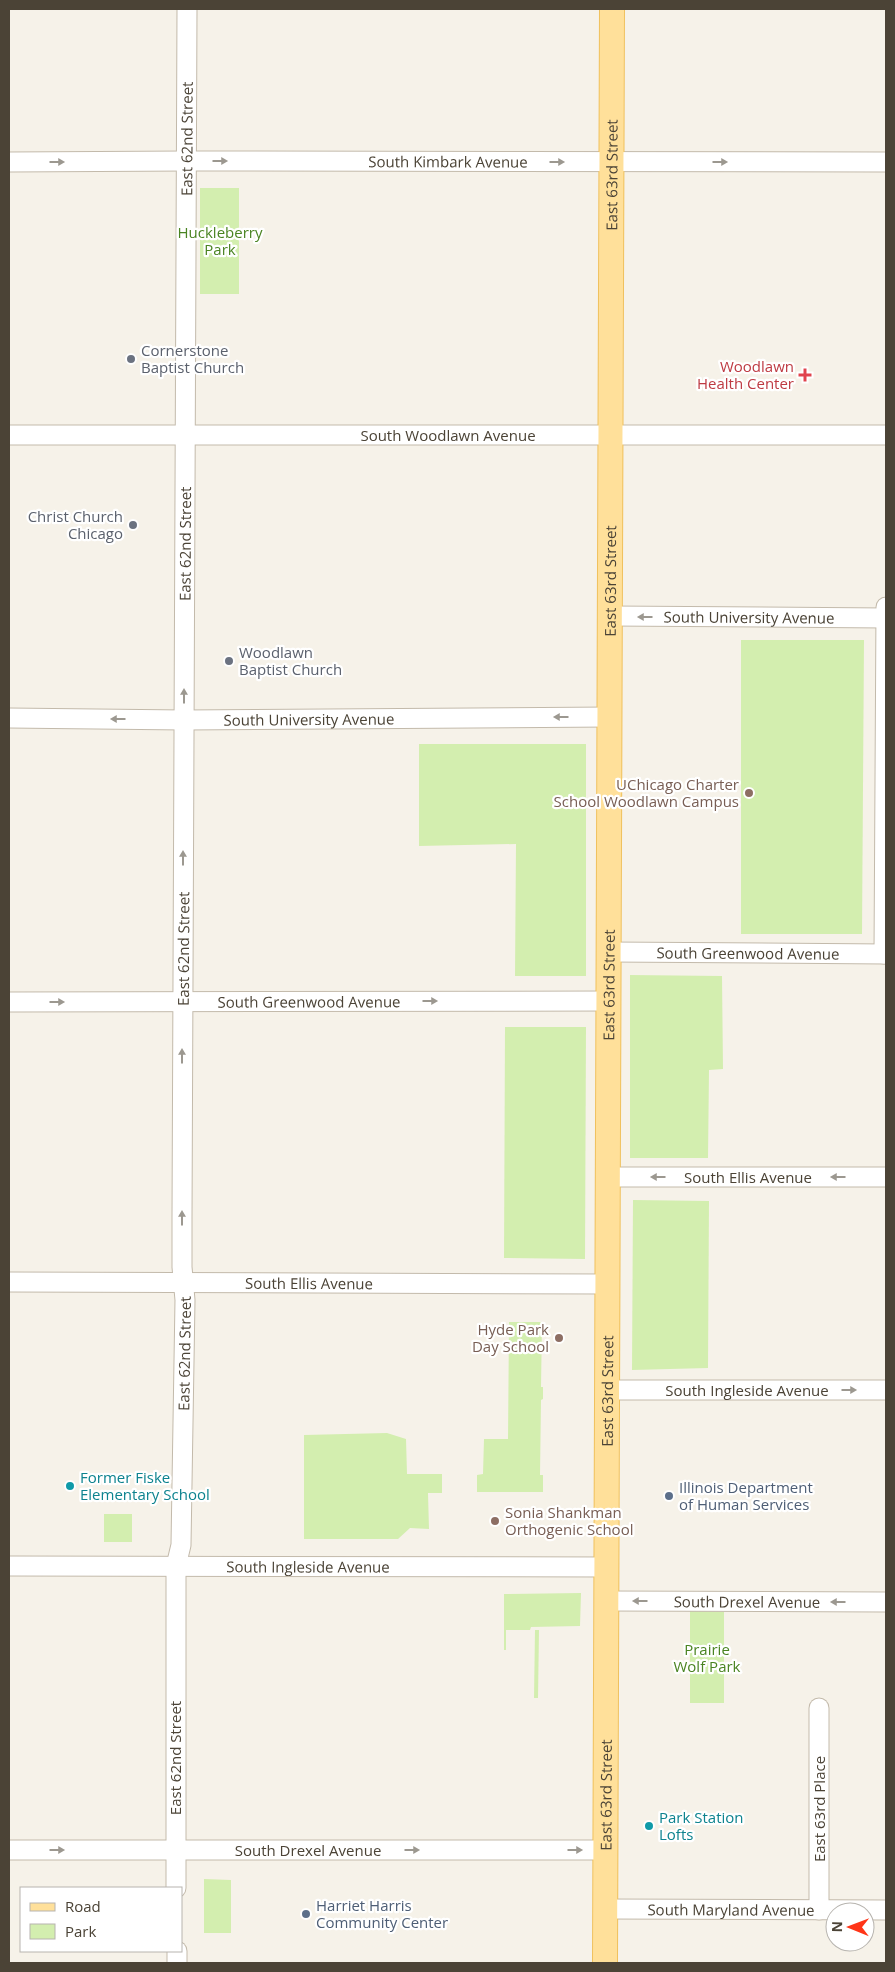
<svg xmlns="http://www.w3.org/2000/svg" width="895" height="1972" font-family="'Open Sans',sans-serif">
<style>
.green{fill:#d3eeaf}
.lines{fill:none;stroke-linecap:round;stroke-linejoin:round}
.minor-casing{stroke:#c3baab;stroke-width:21}
.major-casing{stroke:#f0c15d;stroke-width:26}
.minor{stroke:#fff;stroke-width:19}
.major{stroke:#ffe09a;stroke-width:24}
.oneway{fill:#9c9890}
.worship-dot{fill:#6b7280;stroke:#fff;stroke-width:2}
.health-dot{fill:#e0444e;stroke:#fff;stroke-width:2}
.education-dot{fill:#8d6e63;stroke:#fff;stroke-width:2}
.culture-dot{fill:#0f9aa8;stroke:#fff;stroke-width:2}
.service-dot{fill:#5c6f8a;stroke:#fff;stroke-width:2}
.labels{text-anchor:middle;dominant-baseline:central;stroke-width:4.5;stroke-linejoin:round;paint-order:stroke}
.street-label{font-size:15px;fill:#4b4336;stroke:#fff}
.park-label{font-size:15px;fill:#4a8422;stroke:#fff}
.worship-label{font-size:15px;fill:#5b616d;stroke:#fff;text-anchor:start}
.health-label{font-size:15px;fill:#be3a42;stroke:#fff;text-anchor:end}
.education-label{font-size:15px;fill:#785e54;stroke:#fff;text-anchor:end}
.culture-label{font-size:15px;fill:#0d838f;stroke:#fff;text-anchor:start}
.service-label{font-size:15px;fill:#4e5e75;stroke:#fff;text-anchor:start}
</style>
<rect width="100%" height="100%" fill="#f6f2e9"/>
<g class="green">
<rect x="200" y="188" width="39" height="106"/>
<polygon points="741,640 864,640 862,934 741,934"/>
<polygon points="419,744 586,744 586,976 515,976 516,844 419,846"/>
<polygon points="630,975 722,976 723,1069 709,1070 708,1158 630,1158"/>
<polygon points="505,1027 586,1027 585,1259 504,1258"/>
<polygon points="633,1200 709,1201 708,1368 632,1370"/>
<polygon points="509,1322 542,1322 541,1387 543,1387 543,1399 541,1400 540,1475 543,1475 543,1492 477,1492 477,1475 483,1474 484,1439 508,1439"/>
<polygon points="387,1433 406,1439 407,1474 442,1474 442,1493 428,1493 429,1529 410,1528 398,1539 304,1539 304,1435"/>
<rect x="104" y="1514" width="28" height="28"/>
<polygon points="581,1593 580,1626 531,1627 530,1630 506,1630 506,1650 504,1650 504,1594"/>
<polygon points="690,1611 724,1612 724,1703 690,1703"/>
<polygon points="535,1630 539,1630 538,1698 534,1698"/>
<polygon points="204,1879 231,1880 231,1933 204,1933"/>
</g>
<g class="lines">
<defs>
<g id="minor">
<path id="s1" d="M9 162 187 161 886 162"/>
<path id="s2" d="M9 435H886"/>
<path id="s3" d="M610 616 886 618"/>
<path id="s4" d="M9 718 184 720 610 717"/>
<path id="s5" d="M609 952 886 954"/>
<polyline points="884,954 886,607"/>
<path id="s6" d="M9 1002 609 1001"/>
<path id="s7" d="M609 1177H886"/>
<path id="s8" d="M9 1282 608 1284"/>
<path id="s9" d="M608 1390H886"/>
<path id="s10" d="M9 1566 607 1567"/>
<path id="s11" d="M607 1601 886 1602"/>
<path id="s12" d="M9 1850H606"/>
<path id="s13" d="M176 1888V1566L181 1545 185 1300 182 1267V1219L187 9"/>
<path id="s14" d="M606 1909 886 1910"/>
<polyline points="819,1910 819,1708"/>
<polyline points="177,1951 177,1963"/>
</g>
<g id="major">
<path id="s15" d="M605 1963 612 9"/>
</g>
</defs>
<use href="#minor" class="minor-casing"/>
<use href="#major" class="major-casing"/>
<use href="#minor" class="minor"/>
<use href="#major" class="major"/>
</g>
<defs><path id="oneway-solid" d="M-6-.8H1V-3.2L6.5 0L1 3.2V.8H-6Z" transform="scale(1.25)"/></defs>
<g class="oneway">
<use href="#oneway-solid" transform="translate(220 161)"/>
<use href="#oneway-solid" transform="translate(57 162)"/>
<use href="#oneway-solid" transform="translate(557 162)"/>
<use href="#oneway-solid" transform="translate(720 162)"/>
<use href="#oneway-solid" transform="translate(645 617) rotate(-180)"/>
<use href="#oneway-solid" transform="translate(184 696) rotate(-90)"/>
<use href="#oneway-solid" transform="translate(561 717) rotate(180)"/>
<use href="#oneway-solid" transform="translate(118 719) rotate(-180)"/>
<use href="#oneway-solid" transform="translate(183 858) rotate(-90)"/>
<use href="#oneway-solid" transform="translate(430 1001)"/>
<use href="#oneway-solid" transform="translate(57 1002)"/>
<use href="#oneway-solid" transform="translate(182 1056) rotate(-90)"/>
<use href="#oneway-solid" transform="translate(658 1177) rotate(-180)"/>
<use href="#oneway-solid" transform="translate(838 1177) rotate(-180)"/>
<use href="#oneway-solid" transform="translate(182 1218) rotate(-90)"/>
<use href="#oneway-solid" transform="translate(849 1390)"/>
<use href="#oneway-solid" transform="translate(640 1601) rotate(-180)"/>
<use href="#oneway-solid" transform="translate(838 1602) rotate(-180)"/>
<use href="#oneway-solid" transform="translate(57 1850)"/>
<use href="#oneway-solid" transform="translate(412 1850)"/>
<use href="#oneway-solid" transform="translate(575 1850)"/>
</g>
<g class="worship-dot">
<circle cx="131" cy="359" r="5"/>
<circle cx="133" cy="525" r="5"/>
<circle cx="229" cy="661" r="5"/>
</g>
<path class="health-dot" d="M802.5 367.5h5v5h5v5h-5v5h-5v-5h-5v-5h5z"/>
<g class="education-dot">
<circle cx="749" cy="793" r="5"/>
<circle cx="559" cy="1338" r="5"/>
<circle cx="495" cy="1521" r="5"/>
</g>
<g class="culture-dot">
<circle cx="70" cy="1486" r="5"/>
<circle cx="649" cy="1826" r="5"/>
</g>
<g class="service-dot">
<circle cx="669" cy="1496" r="5"/>
<circle cx="306" cy="1914" r="5"/>
</g>
<g class="labels">
<g class="street-label">
<text stroke="none"><textPath href="#s13" startOffset="1750">East 62nd Street</textPath></text>
<text stroke="none"><textPath href="#s1" startOffset="439">South Kimbark Avenue</textPath></text>
<text stroke="none"><textPath href="#s15" startOffset="1788">East 63rd Street</textPath></text>
<text stroke="none"><textPath href="#s2" startOffset="439">South Woodlawn Avenue</textPath></text>
<text stroke="none"><textPath href="#s13" startOffset="1345">East 62nd Street</textPath></text>
<text stroke="none"><textPath href="#s15" startOffset="1382">East 63rd Street</textPath></text>
<text stroke="none"><textPath href="#s3" startOffset="139">South University Avenue</textPath></text>
<text stroke="none"><textPath href="#s4" startOffset="300">South University Avenue</textPath></text>
<text stroke="none"><textPath href="#s13" startOffset="940">East 62nd Street</textPath></text>
<text stroke="none"><textPath href="#s5" startOffset="139">South Greenwood Avenue</textPath></text>
<text stroke="none"><textPath href="#s15" startOffset="978">East 63rd Street</textPath></text>
<text stroke="none"><textPath href="#s6" startOffset="300">South Greenwood Avenue</textPath></text>
<text stroke="none"><textPath href="#s7" startOffset="139">South Ellis Avenue</textPath></text>
<text stroke="none"><textPath href="#s8" startOffset="300">South Ellis Avenue</textPath></text>
<text stroke="none"><textPath href="#s13" startOffset="535">East 62nd Street</textPath></text>
<text stroke="none"><textPath href="#s9" startOffset="139">South Ingleside Avenue</textPath></text>
<text stroke="none"><textPath href="#s15" startOffset="572">East 63rd Street</textPath></text>
<text stroke="none"><textPath href="#s10" startOffset="299">South Ingleside Avenue</textPath></text>
<text stroke="none"><textPath href="#s11" startOffset="140">South Drexel Avenue</textPath></text>
<text transform="translate(175 1758) rotate(-90)">East 62nd Street</text>
<text stroke="none"><textPath href="#s15" startOffset="168">East 63rd Street</textPath></text>
<text transform="translate(819 1809) rotate(-90)">East 63rd Place</text>
<text stroke="none"><textPath href="#s12" startOffset="299">South Drexel Avenue</textPath></text>
<text stroke="none"><textPath href="#s14" startOffset="125">South Maryland Avenue</textPath></text>
</g>
<g class="park-label">
<text x="220" y="232">Huckleberry<tspan x="220" dy="17">Park</tspan></text>
<text x="707" y="1649">Prairie<tspan x="707" dy="17">Wolf Park</tspan></text>
</g>
<g class="worship-label">
<text x="141" y="350">Cornerstone<tspan x="141" dy="17">Baptist Church</tspan></text>
<text x="123" y="516" text-anchor="end">Christ Church<tspan x="123" dy="17">Chicago</tspan></text>
<text x="239" y="652">Woodlawn<tspan x="239" dy="17">Baptist Church</tspan></text>
</g>
<g class="health-label">
<text x="794" y="366">Woodlawn<tspan x="794" dy="17">Health Center</tspan></text>
</g>
<g class="education-label">
<text x="739" y="784">UChicago Charter<tspan x="739" dy="17">School Woodlawn Campus</tspan></text>
<text x="549" y="1329">Hyde Park<tspan x="549" dy="17">Day School</tspan></text>
<text x="505" y="1512" text-anchor="start">Sonia Shankman<tspan x="505" dy="17">Orthogenic School</tspan></text>
</g>
<g class="culture-label">
<text x="80" y="1477">Former Fiske<tspan x="80" dy="17">Elementary School</tspan></text>
<text x="659" y="1817">Park Station<tspan x="659" dy="17">Lofts</tspan></text>
</g>
<g class="service-label">
<text x="679" y="1487">Illinois Department<tspan x="679" dy="17">of Human Services</tspan></text>
<text x="316" y="1905">Harriet Harris<tspan x="316" dy="17">Community Center</tspan></text>
</g>
</g>
<rect width="895" height="1972" fill="none" stroke="#4b4336" stroke-width="20"/>
<rect x="20" y="1887" width="162" height="65" fill="#ffffff" stroke="#b7b4af"/>
<rect x="30" y="1903" width="25" height="8" fill="#ffe09a" stroke="#b7b4af"/>
<text x="65" y="1912" font-size="15" fill="#4b4336">Road</text>
<rect x="30" y="1924" width="25" height="15" fill="#d3eeaf" stroke="#b7b4af"/>
<text x="65" y="1937" font-size="15" fill="#4b4336">Park</text>
<g transform="translate(850 1927) rotate(271)"><circle r="24" fill="#ffffff" stroke="#b7b4af"/>
<path d="M0-4L9 19L0 12L-9 19Z" fill="#ff3518"/>
<text y="-8" font-size="14" font-weight="bold" text-anchor="middle" fill="#4b4336">N</text>
</g>
</svg>
